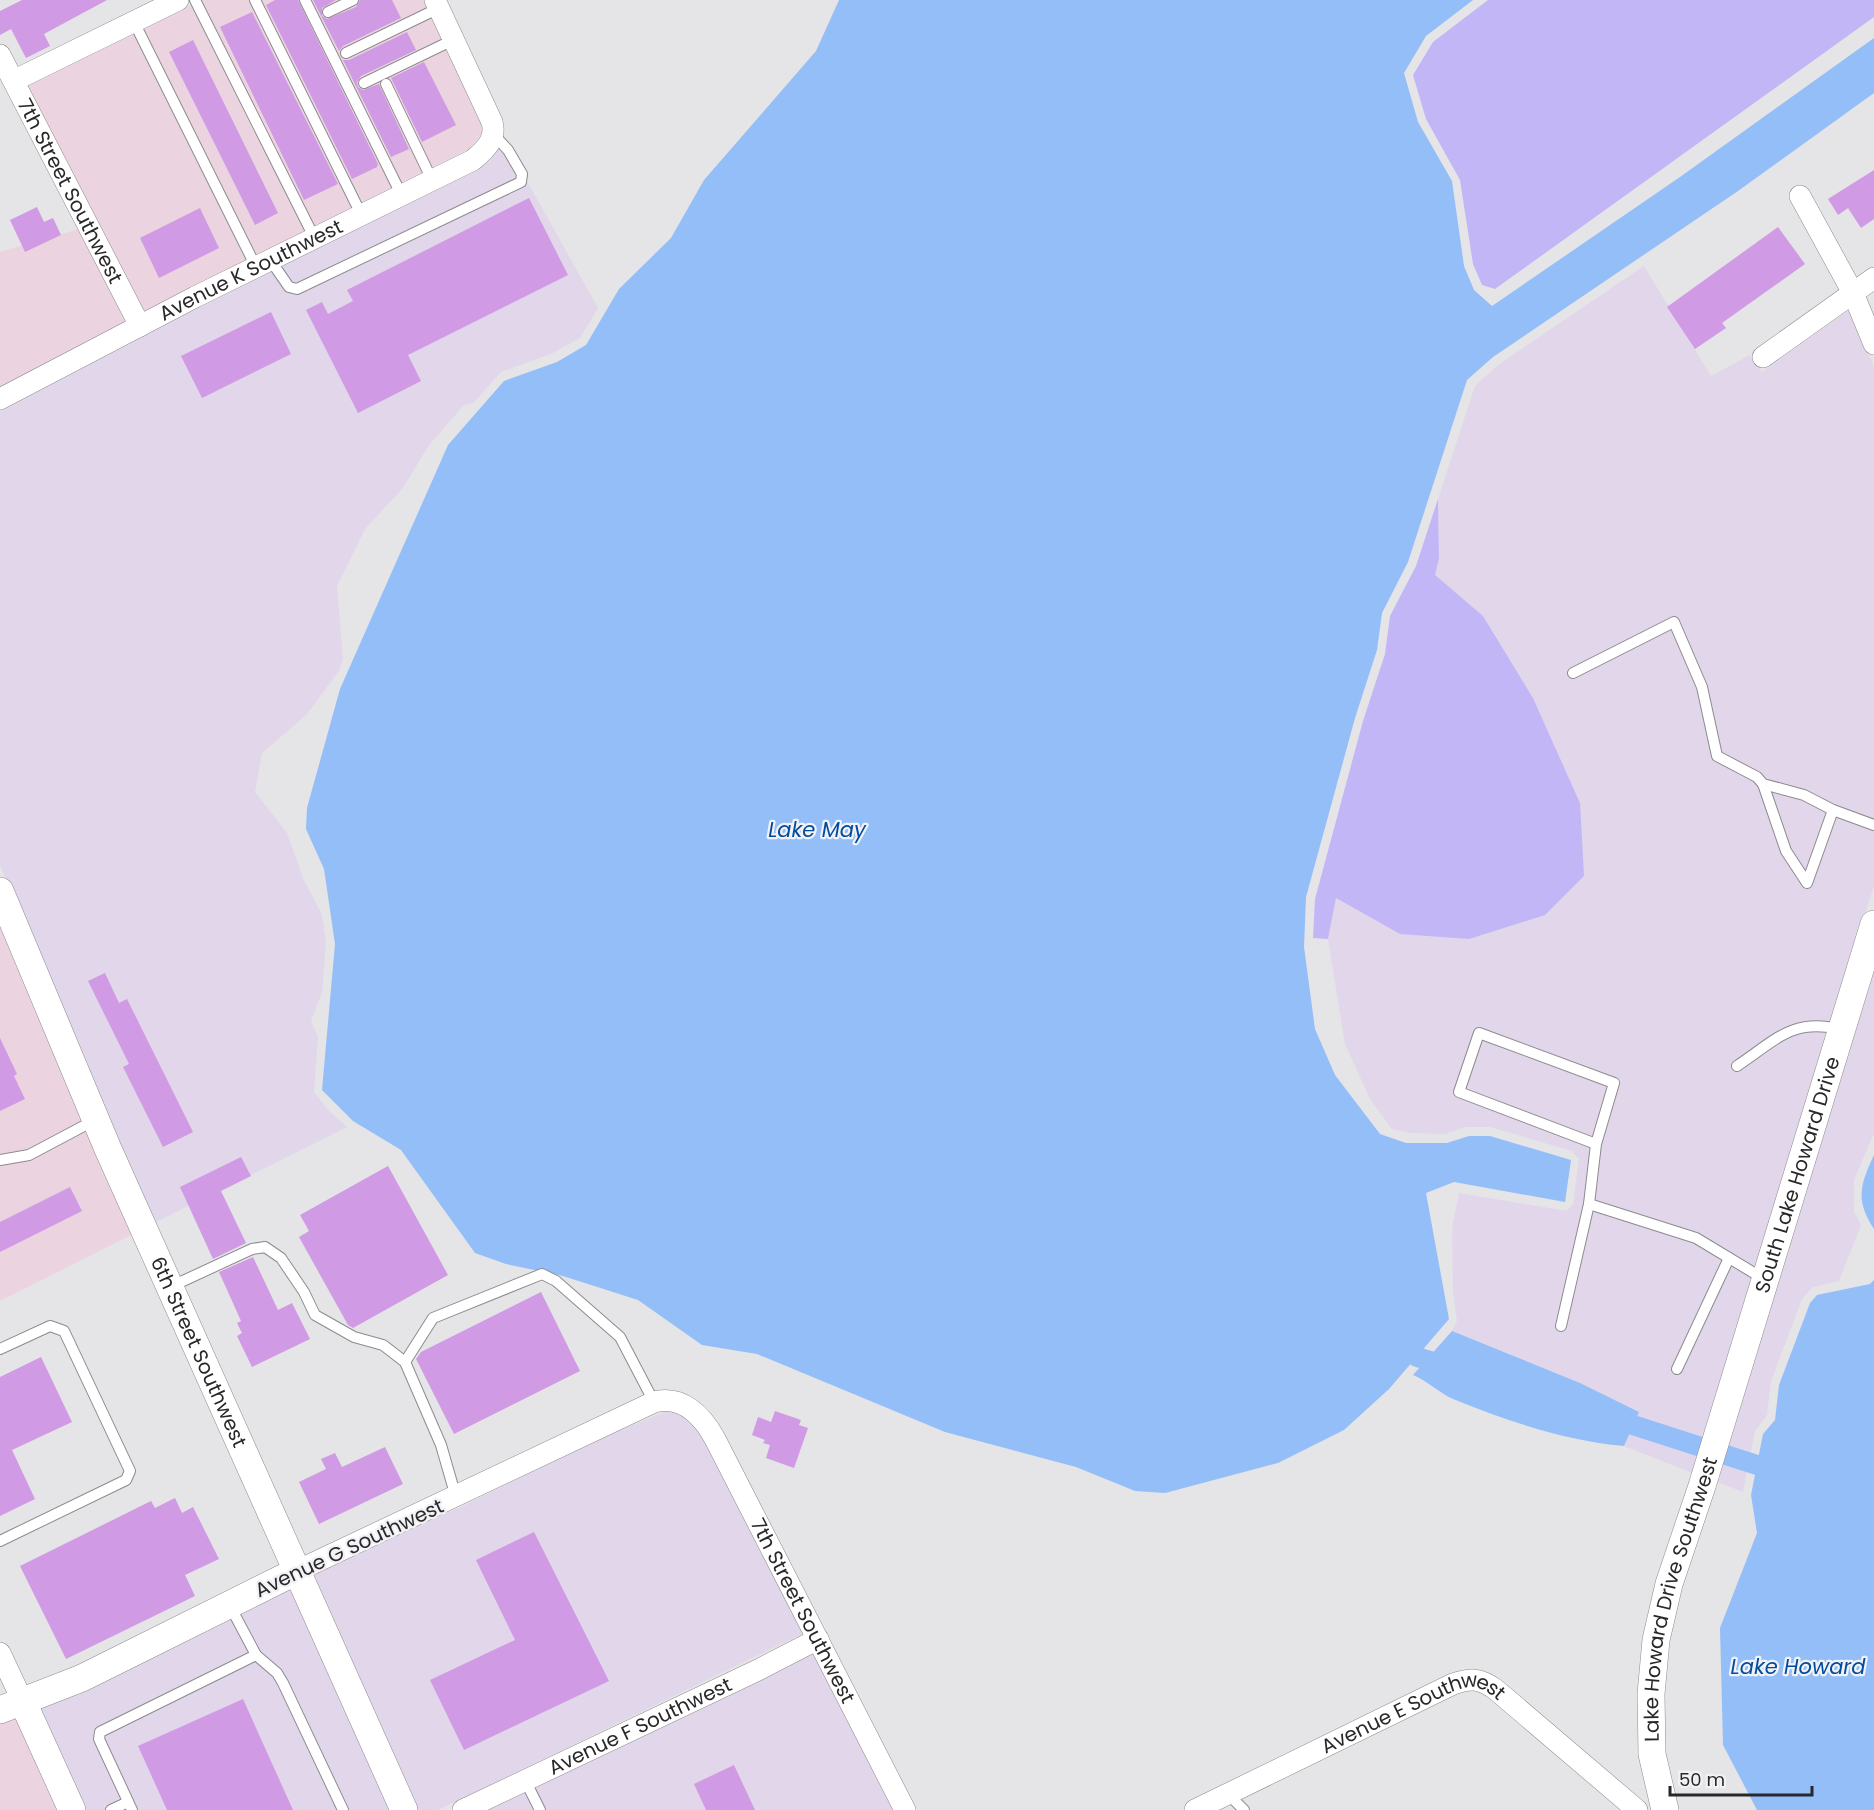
<svg xmlns="http://www.w3.org/2000/svg" width="1874" height="1810" font-family="Poppins,sans-serif">
<style>
.commercial{fill:#e1d6ea}
.industrial{fill:#ebd4e0}
.green{fill:#c3b6f6}
.water{fill:#93bef8}
.lines{fill:none;stroke-linecap:round;stroke-linejoin:round}
.canal{stroke:#93bef8;stroke-width:20}
.building{fill:#d19ae4}
.service-casing{stroke:#8c8b8e;stroke-width:12}
.minor-casing{stroke:#8c8b8e;stroke-width:22}
.tertiary-casing{stroke:#8c8b8e;stroke-width:28}
.service{stroke:#fff;stroke-width:10}
.minor{stroke:#fff;stroke-width:21}
.tertiary{stroke:#fff;stroke-width:27}
.labels{text-anchor:middle;dominant-baseline:central;stroke-width:4.5;stroke-linejoin:round;paint-order:stroke}
.street-label{font-size:20px;fill:#282729;stroke:#f2f1f5}
.water-label{font-size:21px;font-style:italic;fill:#004c9e;stroke:#f2f1f5}
</style>
<rect width="100%" height="100%" fill="#e5e4e7"/>
<g class="commercial">
<polygon points="504,140 598,308 580,338 553,353 501,372 473,403 464,405 429,445 403,488 365,529 337,586 343,660 338,672 307,714 262,753 255,792 287,833 303,878 322,915 326,943 322,992 311,1021 318,1037 314,1092 330,1112 347,1127 152,1224 0,865 0,412 200,307 478,170 491,160"/>
<polygon points="1644,266 1711,376 1750,355 1762,372 1849,310 1874,367 1874,885 1695,1474 1624,1446 1639,1412 1580,1383 1452,1331 1457,1321 1453,1292 1452,1229 1459,1193 1567,1211 1573,1204 1579,1159 1572,1151 1490,1127 1465,1127 1445,1134 1411,1133 1392,1129 1370,1099 1345,1044 1328,939 1336,898 1400,934 1580,803 1533,698 1483,616 1434,575 1439,559 1438,499 1475,386 1498,365"/>
<polygon points="1874,962 1874,1133 1854,1180 1854,1212 1861,1225 1839,1281 1813,1287 1802,1299 1771,1381 1767,1415 1755,1431 1743,1492 1715,1481"/>
<polygon points="669,1410 692,1422 700,1432 804,1633 438,1810 415,1810 312,1576 379,1543 461,1507 592,1442"/>
<polygon points="294,1585 393,1810 83,1810 36,1707"/>
<polygon points="814,1653 894,1810 488,1810 763,1680"/>
</g>
<g class="industrial">
<polygon points="202,0 424,0 484,131 469,149 144,312 28,86"/>
<polygon points="79,229 126,321 0,387 0,252"/>
<polygon points="0,917 135,1233 0,1301"/>
<polygon points="18,1714 61,1810 0,1810 0,1722"/>
</g>
<g class="green">
<polygon points="1488,0 1874,0 1874,17 1495,289 1482,285 1473,264 1460,180 1426,119 1413,75 1433,42"/>
<polygon points="1438,499 1439,559 1435,575 1483,616 1533,698 1580,803 1584,876 1545,915 1469,939 1400,934 1336,898 1328,939 1313,938 1315,899 1363,721 1385,654 1390,616 1416,566"/>
</g>
<g class="water">
<polygon points="839,0 1473,0 1426,36 1404,73 1418,122 1452,181 1464,266 1474,290 1492,306 1680,177 1874,38 1874,93 1738,191 1493,357 1467,380 1408,562 1382,613 1377,650 1355,718 1306,897 1304,947 1315,1029 1335,1075 1380,1134 1406,1143 1447,1143 1469,1136 1490,1136 1571,1160 1565,1202 1454,1182 1426,1193 1449,1319 1389,1389 1344,1430 1278,1463 1165,1493 1135,1491 1076,1467 945,1432 757,1354 702,1345 638,1300 563,1276 506,1264 475,1253 401,1150 353,1121 322,1090 335,944 324,869 306,829 307,808 340,689 448,445 504,381 557,362 586,345 619,289 671,238 704,180 816,51"/>
<path d="M1874 1155V1229C1855 1200 1860 1185 1874 1155Z"/>
<polygon points="1874,1280 1874,1810 1757,1810 1723,1745 1720,1628 1757,1533 1751,1495 1763,1434 1775,1420 1779,1385 1810,1303 1817,1295 1870,1284"/>
<path d="M1452 1331 1580 1383 1639 1412 1624 1446C1566 1441 1507 1421 1453 1399 1439 1393 1428 1381 1413 1375Z"/>
</g>
<g class="lines">
<g class="canal">
<polyline points="1417,1357 1451,1367"/>
<polyline points="1608,1417 1757,1465"/>
</g>
</g>
<g class="building">
<polygon points="22,0 107,0 44,34 50,46 26,58 11,29 0,35 0,11"/>
<polygon points="275,0 298,0 378,164 377,167 352,179 266,5"/>
<polygon points="313,0 336,0 322,8 322,16 327,19 356,7 360,0 392,0 401,18 343,46 339,51"/>
<polygon points="252,12 338,184 304,200 220,27"/>
<polygon points="407,32 416,50 361,76 357,82 358,87 363,90 379,84 409,149 391,157 343,60 349,60"/>
<polygon points="193,40 278,213 255,225 169,52"/>
<polygon points="424,62 456,125 422,142 391,78"/>
<polygon points="1874,170 1874,219 1861,228 1848,208 1838,215 1828,199"/>
<polygon points="529,198 568,275 408,355 421,381 358,413 306,310 322,302 328,314 353,301 347,290"/>
<polygon points="37,207 44,222 53,218 61,235 25,252 10,220"/>
<polygon points="200,208 219,248 159,278 140,238"/>
<polygon points="1778,227 1805,264 1722,323 1726,328 1695,349 1667,307"/>
<polygon points="271,312 291,354 202,398 181,356"/>
<polygon points="105,973 119,1003 127,999 193,1132 163,1147 123,1067 129,1064 88,981"/>
<polygon points="0,1038 17,1074 14,1076 25,1099 0,1111"/>
<polygon points="241,1157 251,1176 221,1191 246,1243 213,1259 180,1187"/>
<polygon points="388,1166 448,1275 353,1328 348,1325 299,1237 309,1231 300,1215"/>
<polygon points="70,1187 82,1211 0,1252 0,1222"/>
<polygon points="253,1257 278,1310 292,1303 310,1339 252,1367 237,1336 242,1333 237,1323 241,1321 219,1272"/>
<polygon points="541,1292 580,1371 454,1434 416,1359 421,1352"/>
<polygon points="41,1357 72,1422 12,1450 35,1499 0,1516 0,1377"/>
<polygon points="775,1411 801,1420 799,1425 808,1428 794,1468 766,1458 770,1445 763,1443 765,1440 752,1435 758,1417 771,1422"/>
<polygon points="385,1447 403,1484 319,1524 299,1482 326,1469 321,1459 335,1453 342,1467"/>
<polygon points="175,1498 182,1513 193,1507 219,1559 185,1575 195,1596 66,1659 20,1566 151,1501 155,1508"/>
<polygon points="534,1532 609,1681 464,1750 430,1680 515,1640 476,1560"/>
<polygon points="243,1699 293,1810 167,1810 138,1746"/>
<polygon points="734,1765 755,1810 706,1810 694,1784"/>
</g>
<g class="lines">
<defs>
<g id="service">
<polyline points="195,0 315,239"/>
<polyline points="255,0 362,216"/>
<polyline points="305,0 402,196"/>
<polyline points="328,12 353,0"/>
<polyline points="134,22 256,267"/>
<polyline points="346,53 439,8"/>
<polyline points="364,83 453,40"/>
<polyline points="386,84 432,180"/>
<polyline points="271,261 289,287 297,289 521,182 522,174 508,150 494,135"/>
<polyline points="1573,673 1674,622 1702,687 1717,756 1757,777 1763,784 1804,795 1833,810 1874,825"/>
<polyline points="1763,784 1786,851 1807,883 1833,810"/>
<path d="M1737 1066C1776 1040 1793 1017 1842 1030"/>
<polyline points="0,1160 29,1155 95,1120"/>
<polyline points="1589,1204 1596,1144 1459,1092 1479,1033 1614,1083 1596,1144"/>
<polyline points="170,1287 252,1249 265,1247 281,1258 304,1292 315,1315 354,1337 383,1345 405,1362 441,1445 456,1497"/>
<polyline points="1561,1326 1589,1204 1696,1238 1764,1279"/>
<polyline points="0,1349 50,1326 64,1331 130,1471 126,1480 0,1541"/>
<polyline points="405,1362 433,1318 542,1274 556,1281 620,1337 654,1402"/>
<polyline points="1677,1369 1729,1258"/>
<polyline points="230,1606 256,1655 277,1673 283,1683 343,1810"/>
<polyline points="525,1780 540,1810"/>
<polyline points="1228,1794 1244,1810"/>
<polyline points="111,1810 128,1802"/>
<polyline points="132,1810 99,1739 100,1732 256,1655"/>
</g>
<g id="minor">
<path id="s1" d="M0 55 140 326"/>
<polyline points="15,80 178,0"/>
<polyline points="1800,196 1853,293 1874,344"/>
<polyline points="1763,357 1874,278"/>
<path id="s2" d="M0 399 195 297 473 160C485 150 497 139 492 122L435 0"/>
<path id="s3" d="M299 1570 654 1402C682 1395 702 1415 715 1439L905 1810"/>
<polyline points="0,1653 22,1700"/>
<path id="s4" d="M463 1810 758 1670 818 1639"/>
<path id="s5" d="M1195 1810 1453 1684C1471 1678 1479 1678 1495 1689L1637 1810"/>
</g>
<g id="tertiary">
<path id="s6" d="M0 891 108 1149 404 1810"/>
<polyline points="22,1700 72,1810"/>
<polyline points="0,1710 82,1678 299,1570"/>
<path id="s7" d="M1665 1810 1652 1754 1651 1694 1656 1640 1669 1584 1702 1486 1874 924"/>
</g>
</defs>
<use href="#service" class="service-casing"/>
<use href="#minor" class="minor-casing"/>
<use href="#tertiary" class="tertiary-casing"/>
<use href="#service" class="service"/>
<use href="#minor" class="minor"/>
<use href="#tertiary" class="tertiary"/>
</g>
<g class="labels">
<g class="street-label">
<text stroke="none"><textPath href="#s1" startOffset="153">7th Street Southwest</textPath></text>
<text stroke="none"><textPath href="#s2" startOffset="282">Avenue K Southwest</textPath></text>
<text stroke="none"><textPath href="#s7" startOffset="658">South Lake Howard Drive</textPath></text>
<text stroke="none"><textPath href="#s6" startOffset="502">6th Street Southwest</textPath></text>
<text transform="translate(349 1548) rotate(-25)">Avenue G Southwest</text>
<text stroke="none"><textPath href="#s7" startOffset="216">Lake Howard Drive Southwest</textPath></text>
<text stroke="none"><textPath href="#s3" startOffset="663">7th Street Southwest</textPath></text>
<text stroke="none"><textPath href="#s4" startOffset="196">Avenue F Southwest</textPath></text>
<text stroke="none"><textPath href="#s5" startOffset="242">Avenue E Southwest</textPath></text>
</g>
<g class="water-label">
<text x="817" y="829">Lake May</text>
<text x="1798" y="1666">Lake Howard</text>
</g>
</g>
<path d="M1670 1786v9h142v-9" fill="none" stroke="#282729" stroke-width="3"/>
<text x="1679" y="1786" font-size="18" fill="#282729" stroke="#f2f1f5" stroke-width="4.5" paint-order="stroke">50 m</text>
</svg>
